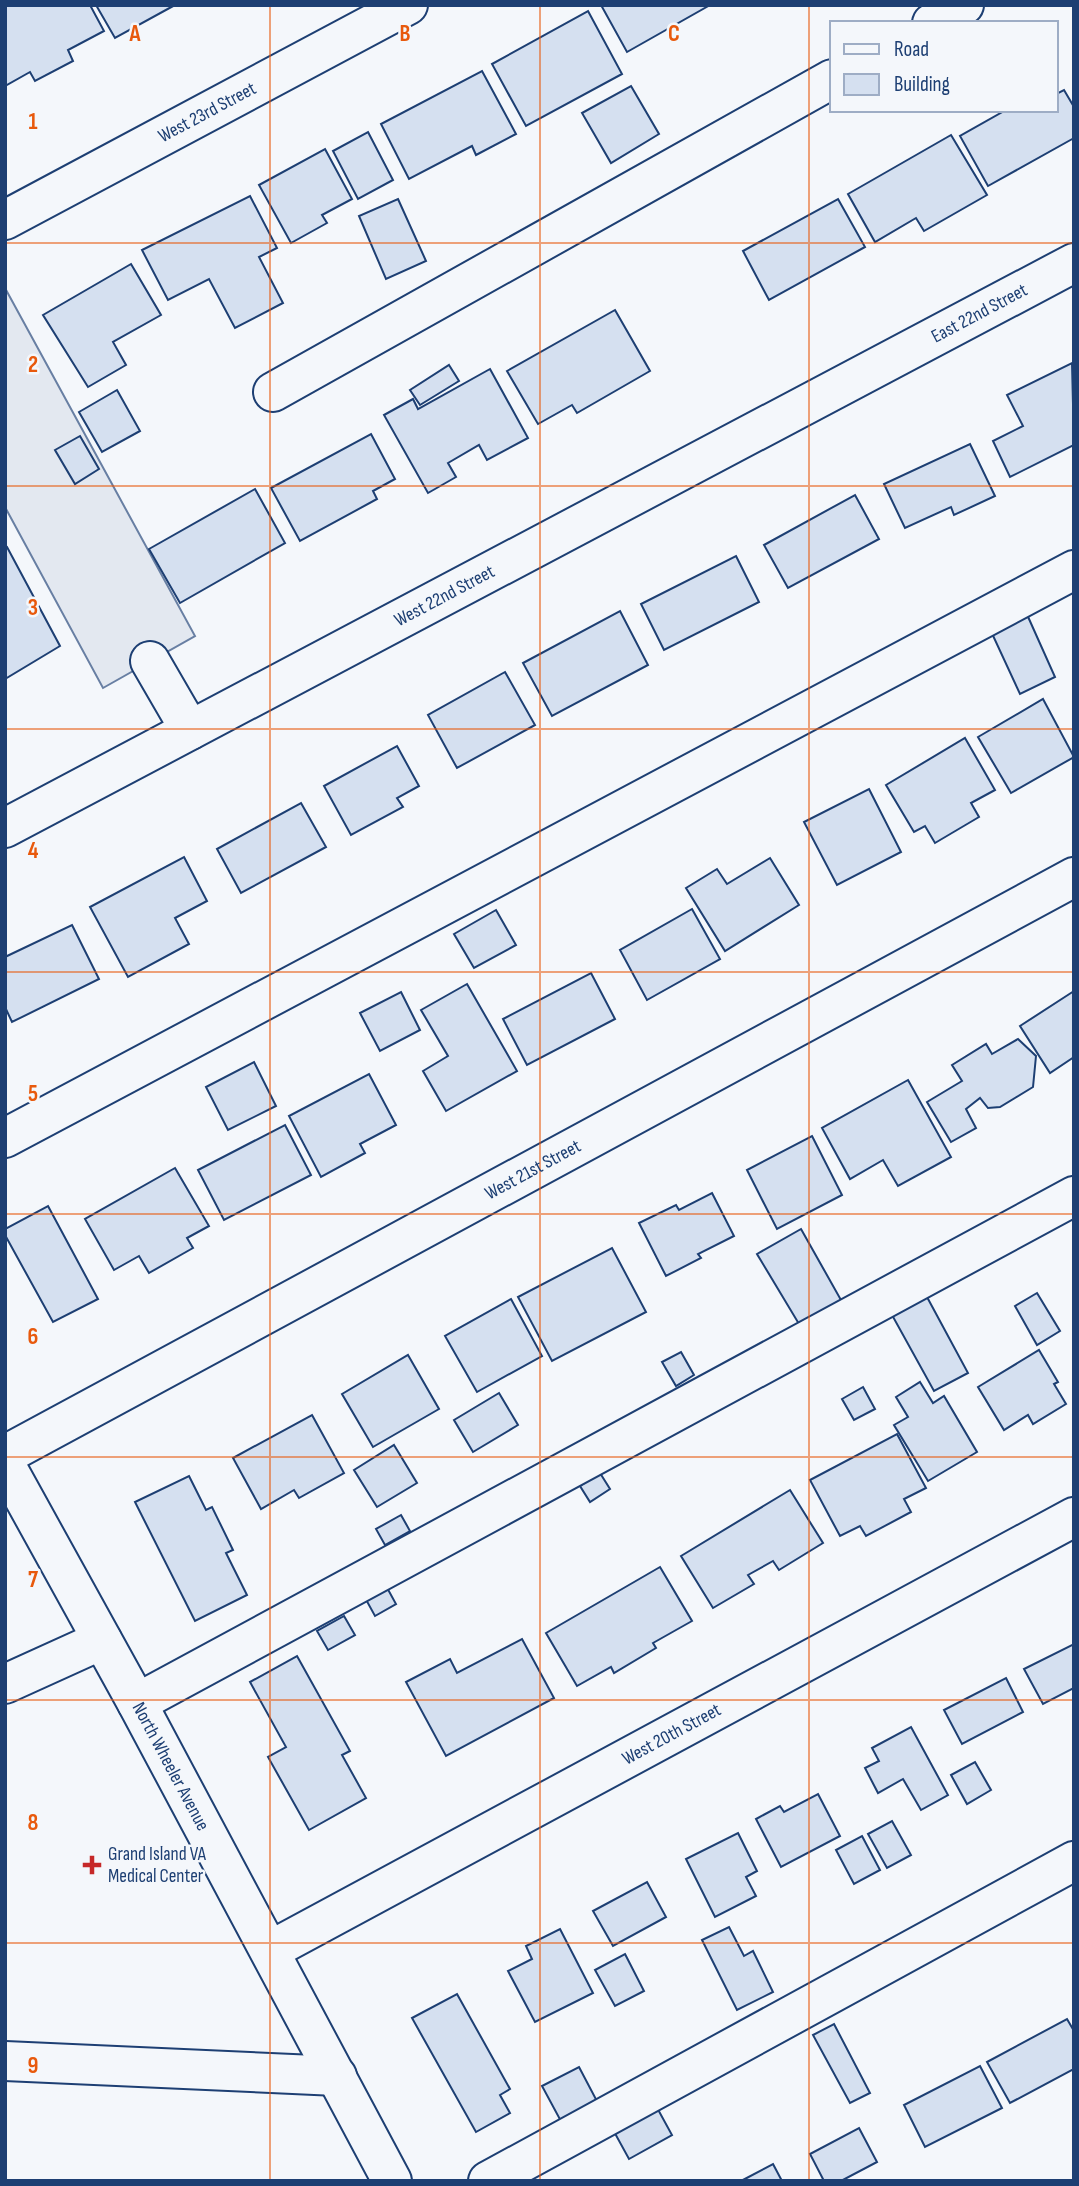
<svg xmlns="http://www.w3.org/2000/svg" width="1079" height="2186" font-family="'Sofia Sans Condensed',sans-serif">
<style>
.parking{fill:#e3e8f0;stroke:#687fa3;stroke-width:2}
.building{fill:#d5e0f0;stroke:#1d3f73;stroke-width:2}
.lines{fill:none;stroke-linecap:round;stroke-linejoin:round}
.minor-casing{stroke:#1d3f73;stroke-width:42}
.minor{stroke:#f4f7fb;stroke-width:38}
.grid{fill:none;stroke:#e8590c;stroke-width:2;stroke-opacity:0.55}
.poi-dot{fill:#c62828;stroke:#f4f7fb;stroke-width:2.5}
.labels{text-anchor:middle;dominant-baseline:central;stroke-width:5;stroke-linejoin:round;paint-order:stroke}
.street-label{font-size:19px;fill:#1d3f73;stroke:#f4f7fb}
.poi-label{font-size:19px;fill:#1d3f73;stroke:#f4f7fb;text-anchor:start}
.grid-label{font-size:23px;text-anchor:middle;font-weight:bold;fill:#e8590c;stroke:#f4f7fb;stroke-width:5;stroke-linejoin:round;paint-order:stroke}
</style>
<rect width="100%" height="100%" fill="#f4f7fb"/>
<polygon class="parking" points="5,288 195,636 103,688 5,507"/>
<g class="building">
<polygon points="5,5 90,5 104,31 68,50 73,61 35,81 30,72 5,86"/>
<polygon points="96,5 175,5 115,38"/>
<polygon points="601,5 710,5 627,52"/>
<polygon points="588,11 622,74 526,126 492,64"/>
<polygon points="482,71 516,134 476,155 472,146 409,179 381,124"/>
<polygon points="631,86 659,134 611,163 582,113"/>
<polygon points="1064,90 1074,107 1074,138 988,186 960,136 1006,110 1056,110 1056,94"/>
<polygon points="368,132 393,180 358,199 333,151"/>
<polygon points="951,135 987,195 924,231 916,218 875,242 848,194"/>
<polygon points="325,149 352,199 322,215 327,223 291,243 259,185"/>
<polygon points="250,196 277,248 259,257 283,303 235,328 209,279 168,300 142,250"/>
<polygon points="398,199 426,261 386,279 359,216"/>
<polygon points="838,199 865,247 769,300 743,251"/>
<polygon points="131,264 161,315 113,342 126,365 88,387 43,315"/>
<polygon points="615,310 650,371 577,413 572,405 538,424 507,371"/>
<polygon points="1072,363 1074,445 1010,477 993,441 1023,426 1007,395"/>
<polygon points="449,365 459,381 420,405 410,390"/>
<polygon points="490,369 528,438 487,460 479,445 448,463 456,477 428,493 384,415 413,399 418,409"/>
<polygon points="117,390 140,431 102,452 79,412"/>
<polygon points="371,434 395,479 373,491 377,499 300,541 271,488"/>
<polygon points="80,436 99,469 75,484 55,450"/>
<polygon points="970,444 995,496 954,515 951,507 905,528 884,484"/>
<polygon points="255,489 285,543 180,603 149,549"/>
<polygon points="855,495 879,539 788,588 764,545"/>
<polygon points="7,547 60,646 5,679 5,548"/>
<polygon points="736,556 759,602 664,650 641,604"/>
<polygon points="1025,610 1055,677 1020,694 989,627"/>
<polygon points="620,611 648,665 552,716 523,663"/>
<polygon points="505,672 535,725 457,768 428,715"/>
<polygon points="1043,699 1074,757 1011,793 978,737"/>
<polygon points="965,738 995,790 971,803 979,817 935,843 925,826 914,832 886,785"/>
<polygon points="397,746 419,786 397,798 403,807 351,835 324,786"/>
<polygon points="869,789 901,852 837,885 804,822"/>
<polygon points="301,803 326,847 241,893 217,849"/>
<polygon points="184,857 207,901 175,918 189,944 128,977 90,907"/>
<polygon points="770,858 799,905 725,951 686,888 717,869 727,884"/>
<polygon points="692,909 720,959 647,1000 620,950"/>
<polygon points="496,910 516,945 474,968 454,934"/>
<polygon points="72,925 99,979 12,1022 5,1007 5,957"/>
<polygon points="591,973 615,1019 527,1065 503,1019"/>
<polygon points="467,984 517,1071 446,1111 423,1071 448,1056 421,1010"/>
<polygon points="1074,991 1074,1057 1050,1073 1020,1026"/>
<polygon points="401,992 420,1030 380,1051 360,1013"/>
<polygon points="1018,1039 1036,1056 1033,1087 1000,1107 988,1108 980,1098 966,1109 976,1128 951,1142 927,1102 962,1081 952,1065 986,1044 992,1054"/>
<polygon points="254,1062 276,1106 228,1130 206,1087"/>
<polygon points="369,1074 396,1125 360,1144 365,1153 321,1177 289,1116"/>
<polygon points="908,1080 951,1157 898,1186 883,1160 850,1179 822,1128"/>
<polygon points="285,1125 311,1175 224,1220 198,1170"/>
<polygon points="812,1136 842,1195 777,1229 747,1170"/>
<polygon points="175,1168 209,1226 187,1238 193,1248 149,1273 139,1256 114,1270 85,1219"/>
<polygon points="712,1193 734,1236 698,1254 701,1258 666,1276 639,1223 676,1205 679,1210"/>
<polygon points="48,1206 98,1299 53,1322 5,1235 5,1229"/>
<polygon points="801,1229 841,1300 799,1324 757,1254"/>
<polygon points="612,1248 646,1312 552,1361 518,1297"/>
<polygon points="1037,1293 1060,1331 1037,1345 1015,1306"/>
<polygon points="927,1297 968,1373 934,1391 892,1315"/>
<polygon points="511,1299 542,1356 477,1392 445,1336"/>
<polygon points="1039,1350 1058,1382 1054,1384 1066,1404 1033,1424 1028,1415 1004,1430 978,1387"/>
<polygon points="681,1352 694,1375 676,1386 662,1362"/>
<polygon points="408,1355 439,1409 373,1447 342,1394"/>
<polygon points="920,1382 933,1403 944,1396 977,1452 928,1481 894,1425 908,1417 896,1397"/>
<polygon points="863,1387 875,1409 854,1420 842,1399"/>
<polygon points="499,1393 518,1425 473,1452 454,1420"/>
<polygon points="312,1415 344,1473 299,1498 294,1490 261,1509 233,1458"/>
<polygon points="897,1434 926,1488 904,1499 911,1512 866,1536 860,1526 840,1536 810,1480"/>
<polygon points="394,1445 417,1483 377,1507 354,1470"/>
<polygon points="600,1473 610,1489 590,1502 580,1486"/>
<polygon points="189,1476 206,1510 212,1507 233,1550 226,1553 247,1595 195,1621 135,1502"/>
<polygon points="790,1490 823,1543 779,1570 773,1561 748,1575 754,1584 713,1608 681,1556"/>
<polygon points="401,1515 410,1531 385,1545 376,1529"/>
<polygon points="660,1567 692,1621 653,1643 656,1648 614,1673 611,1667 577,1686 546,1633"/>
<polygon points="385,1584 396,1604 375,1616 364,1596"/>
<polygon points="344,1616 355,1635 328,1650 317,1631"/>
<polygon points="522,1639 554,1698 446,1756 406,1682 450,1659 457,1673"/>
<polygon points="1074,1644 1074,1688 1043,1704 1024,1669"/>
<polygon points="297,1656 350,1751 342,1755 366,1798 309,1830 268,1757 286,1747 250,1682"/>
<polygon points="1006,1678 1023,1712 962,1744 944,1710"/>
<polygon points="911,1727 948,1795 921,1810 903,1779 878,1793 865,1768 879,1761 872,1748"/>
<polygon points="975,1762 991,1790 967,1804 951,1775"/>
<polygon points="818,1794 840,1836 781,1867 756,1819 780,1806 784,1812"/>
<polygon points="892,1821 911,1855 887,1868 868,1834"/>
<polygon points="738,1833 757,1871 746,1877 756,1896 715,1917 686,1859"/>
<polygon points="862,1836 880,1870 854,1884 836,1850"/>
<polygon points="647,1882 666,1917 613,1946 593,1911"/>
<polygon points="729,1927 744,1956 753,1951 773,1992 737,2010 702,1940"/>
<polygon points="560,1929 593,1993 535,2022 508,1971 532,1959 526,1946"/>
<polygon points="625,1954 644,1991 615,2006 595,1970"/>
<polygon points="457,1994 510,2089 500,2095 510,2113 476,2132 412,2018"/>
<polygon points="1067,2019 1074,2031 1074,2069 1010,2103 987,2062"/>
<polygon points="834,2024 870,2093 850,2103 813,2035"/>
<polygon points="980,2066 1002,2108 925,2147 904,2105"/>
<polygon points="579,2067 599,2105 563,2125 542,2086"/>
<polygon points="655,2104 672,2135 629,2159 612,2128"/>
<polygon points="859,2128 877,2162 841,2181 824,2181 810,2154"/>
<polygon points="773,2164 782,2181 741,2181"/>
</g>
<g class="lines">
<defs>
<g id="minor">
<polyline points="932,23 964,5"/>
<path id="s1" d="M5 220 408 5"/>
<polyline points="273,392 832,79"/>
<polyline points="150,661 190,730"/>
<path id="s2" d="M5 828 1074 263"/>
<polyline points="5,1138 1074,570"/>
<path id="s3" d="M5 1455 1074 877"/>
<path id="s4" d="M5 1464 137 1703 392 2181"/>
<polyline points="5,1684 102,1640"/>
<polyline points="137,1703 1074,1196"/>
<path id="s5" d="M271 1950 1074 1517"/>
<polyline points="5,2061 337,2076"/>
<polyline points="488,2181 1074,1861"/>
</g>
</defs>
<use href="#minor" class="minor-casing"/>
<use href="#minor" class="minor"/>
</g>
<path class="grid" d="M270 5V2181M540 5V2181M809 5V2181M5 243H1074M5 486H1074M5 729H1074M5 972H1074M5 1214H1074M5 1457H1074M5 1700H1074M5 1943H1074"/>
<path class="poi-dot" d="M88.5 1854.5h7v7h7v7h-7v7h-7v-7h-7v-7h7z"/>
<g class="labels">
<g class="street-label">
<text stroke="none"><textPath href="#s1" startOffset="229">West 23rd Street</textPath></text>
<text stroke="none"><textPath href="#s2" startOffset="1102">East 22nd Street</textPath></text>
<text stroke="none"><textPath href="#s2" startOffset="497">West 22nd Street</textPath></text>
<text stroke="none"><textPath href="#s3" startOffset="600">West 21st Street</textPath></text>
<text stroke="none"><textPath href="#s5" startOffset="455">West 20th Street</textPath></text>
<text stroke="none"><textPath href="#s4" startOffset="345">North Wheeler Avenue</textPath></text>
</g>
<g class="poi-label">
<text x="108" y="1854">Grand Island VA<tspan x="108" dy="22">Medical Center</tspan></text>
</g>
</g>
<g class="grid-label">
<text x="135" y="41">A</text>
<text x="405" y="41">B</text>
<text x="674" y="41">C</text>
<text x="33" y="129">1</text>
<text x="33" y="372">2</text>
<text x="33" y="615">3</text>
<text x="33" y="858">4</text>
<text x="33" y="1101">5</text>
<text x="33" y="1344">6</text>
<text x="33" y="1587">7</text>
<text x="33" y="1830">8</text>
<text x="33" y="2073">9</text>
</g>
<rect width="1079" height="2186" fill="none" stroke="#1d3f73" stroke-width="14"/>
<rect x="830" y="21" width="228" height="91" fill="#f4f7fb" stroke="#9eadc5" stroke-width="2"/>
<rect x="844" y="44" width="35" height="10" fill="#f4f7fb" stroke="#9eadc5" stroke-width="2"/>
<text x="894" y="56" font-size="21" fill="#1d3f73">Road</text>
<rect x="844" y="74" width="35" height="21" fill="#d5e0f0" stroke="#9eadc5" stroke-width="2"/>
<text x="894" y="91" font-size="21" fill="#1d3f73">Building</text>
</svg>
